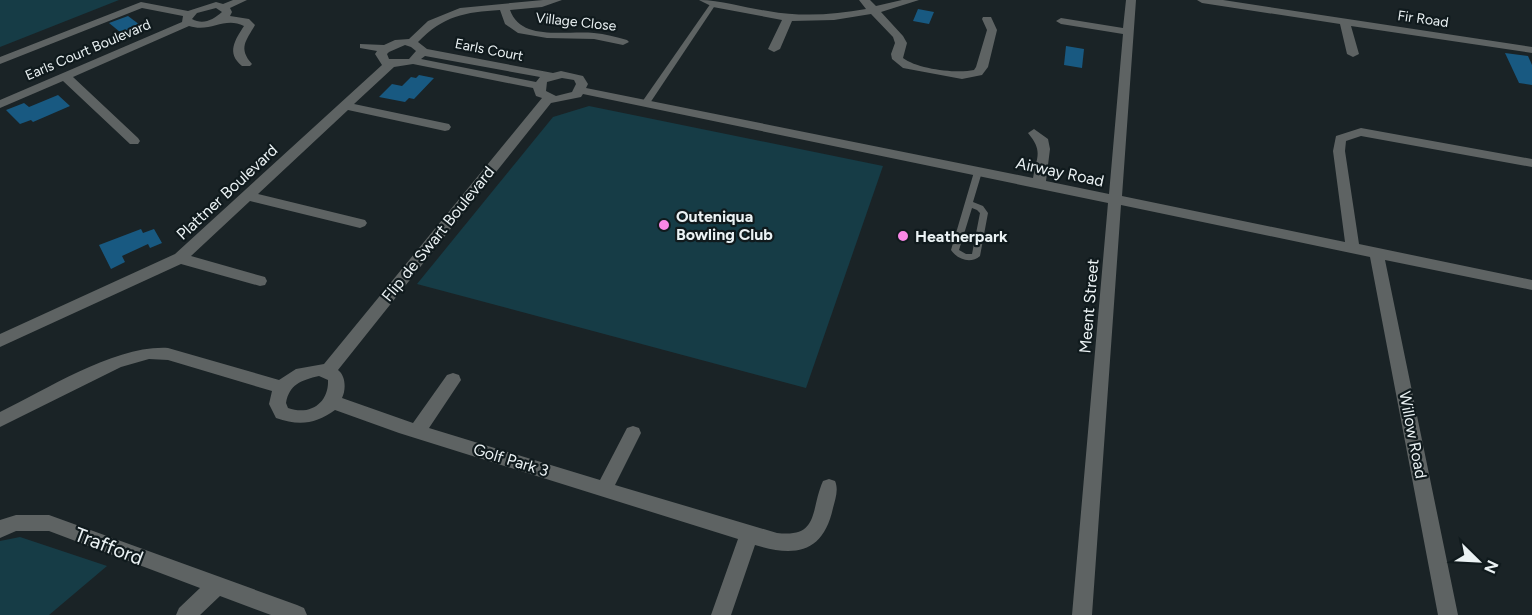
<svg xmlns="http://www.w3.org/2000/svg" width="1532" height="615" font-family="Figtree,sans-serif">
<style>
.green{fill:#163c46}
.building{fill:#185981}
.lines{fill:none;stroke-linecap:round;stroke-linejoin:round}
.service{fill:#5e6363;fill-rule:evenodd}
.minor{fill:#5e6363;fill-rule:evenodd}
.poi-dot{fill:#fa87e6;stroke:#101a1d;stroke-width:2}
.labels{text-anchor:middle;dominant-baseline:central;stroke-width:4.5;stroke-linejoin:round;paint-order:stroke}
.far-street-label{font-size:14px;fill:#ebf2f4;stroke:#101a1d}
.street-label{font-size:16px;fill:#ebf2f4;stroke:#101a1d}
.poi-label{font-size:16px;font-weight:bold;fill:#ebf2f4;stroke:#101a1d;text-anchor:start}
.near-street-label{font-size:20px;fill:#ebf2f4;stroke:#101a1d}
</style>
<rect width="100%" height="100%" fill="#1a2326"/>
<g class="green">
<polygon points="0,0 119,0 0,47"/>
<polygon points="589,106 883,166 806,388 417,284 553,117"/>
<polygon points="20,537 107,566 49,615 0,615 0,541"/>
</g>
<g class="building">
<polygon points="918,9 934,12 929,24 913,21"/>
<polygon points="128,16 144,28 125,36 109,23"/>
<polygon points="1066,46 1084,49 1082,68 1064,65"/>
<polygon points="1505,53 1528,56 1532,65 1532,85 1519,83"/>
<polygon points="419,75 434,78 414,99 409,98 405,102 379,97 392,84 402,86 411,77 416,78"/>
<polygon points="58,95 70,106 33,122 31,120 20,124 6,110 24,103 29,107"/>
<polygon points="141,229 143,233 154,229 162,243 150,248 148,244 122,256 125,262 111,269 99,245"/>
</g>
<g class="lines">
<g class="service">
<polygon points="713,2 716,4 648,106 642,106 642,102 711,3"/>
<path d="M978 169 982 172 973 202 983 206 988 213 980 256C971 264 958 260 951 250L974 172ZM972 208 977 210 980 213 972 254H966L959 250Z"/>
</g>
<g class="minor">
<path d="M233 0H247L230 8 232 12 230 16 249 19 255 25C246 41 238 48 252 64L250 66H242C226 53 235 40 244 26 224 16 211 33 189 26L73 77 138 138 140 141 138 144H130L63 81 0 108V100L182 22 183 16 142 8 0 64V57L141 2 188 11 216 2 223 4ZM216 8 222 12C213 20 203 25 192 19L197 13Z"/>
<path d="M543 0H562L542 7 510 10C521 42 567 30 594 33 605 34 616 37 627 40L629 42 623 45 594 39 547 38 518 33 505 24 500 10C465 12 443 16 418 42L427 49 553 73 561 71 583 76 588 84 586 88 1033 178C1037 156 1043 151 1028 133L1034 129 1048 139 1050 149 1046 181 1109 194 1123 34 1061 24 1056 21 1061 18 1123 28 1126 0H1136L1122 196 1345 242 1333 151 1336 136 1361 128 1532 159V167L1361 136 1346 141 1345 151 1359 244 1532 280V290L1385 260 1458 615H1438L1370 257 1121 205 1092 615H1072L1108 203 583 94 581 97 551 103 338 370C346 376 346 390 342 398L413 423 447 375 453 373 459 375 461 380 429 428 600 480 627 428 633 426 639 428 641 433 615 485 777 533C820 538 810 510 823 481L829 479 835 481C839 490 835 500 833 508 823 554 794 557 755 545L731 615H711L738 539 399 433 335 410C316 424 299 426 276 418L269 404 272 391 168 360 149 359 121 367 0 427V412C48 389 115 345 168 348L279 380 296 369 324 364 542 98 536 96 533 88 413 64 394 67 354 104 449 124 451 127 449 130 445 131 348 110 258 194 365 220 367 223 365 226 360 228 250 201 191 256 265 277 267 281 265 285 260 286 181 264 0 347V334L175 254 382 65 375 54 377 51 360 48V44L384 45 395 40 409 39 428 21 460 8ZM405 45 411 47 416 51 409 59H389L387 54 389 52ZM425 56 540 77 536 82 421 59ZM562 78 574 80 576 84 572 92 556 96 546 91 547 82ZM319 376 328 380C329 403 310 416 288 408L286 403C289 385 301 380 319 376Z"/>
<path d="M699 0C722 0 745 8 768 11 801 17 833 15 866 9L859 0H870L876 6 902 0H919L881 12 903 36 907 43 903 58C917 69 957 74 974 70L976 67 987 30 982 19 983 17H991L997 30 988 67 982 75 962 79 903 68 892 59 891 54 895 43 893 37 871 14 834 20 792 21 780 49 774 52 768 49 782 20 713 7Z"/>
<polygon points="1197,0 1223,0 1532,47 1532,53 1351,26 1359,54 1353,57 1347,54 1340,24 1202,3"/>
<polygon points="16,515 49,515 297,605 304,608 307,615 271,615 220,596 200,615 176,615 179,608 200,588 49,531 16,531 0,538 0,520"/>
</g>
</g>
<g class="poi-dot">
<circle cx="664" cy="225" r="6"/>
<circle cx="903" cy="236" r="6"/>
</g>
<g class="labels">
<g class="far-street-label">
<text transform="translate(1423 19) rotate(8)">Fir Road</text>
<text transform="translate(576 22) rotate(6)">Village Close</text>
<text transform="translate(88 50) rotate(-23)">Earls Court Boulevard</text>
<text transform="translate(489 50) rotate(11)">Earls Court</text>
</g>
<g class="street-label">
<text transform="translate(1060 172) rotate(12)">Airway Road</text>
<text transform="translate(227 192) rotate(-43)">Plattner Boulevard</text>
<text transform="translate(438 234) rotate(-51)">Flip de Swart Boulevard</text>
<text transform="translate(1089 306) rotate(-85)">Meent Street</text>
<text transform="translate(1413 435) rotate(79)">Willow Road</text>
<text transform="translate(511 460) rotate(17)">Golf Park 3</text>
</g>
<g class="poi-label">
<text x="676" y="216">Outeniqua<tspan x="676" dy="18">Bowling Club</tspan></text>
<text x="915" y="236">Heatherpark</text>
</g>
<g class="near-street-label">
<text transform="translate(109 546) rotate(21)">Trafford</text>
</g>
</g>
<g transform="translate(1478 561) rotate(114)" stroke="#101a1d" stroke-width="4.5" paint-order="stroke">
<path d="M0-4.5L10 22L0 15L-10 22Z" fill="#ebf2f4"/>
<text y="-9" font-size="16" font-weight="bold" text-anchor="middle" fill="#ebf2f4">N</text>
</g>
</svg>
